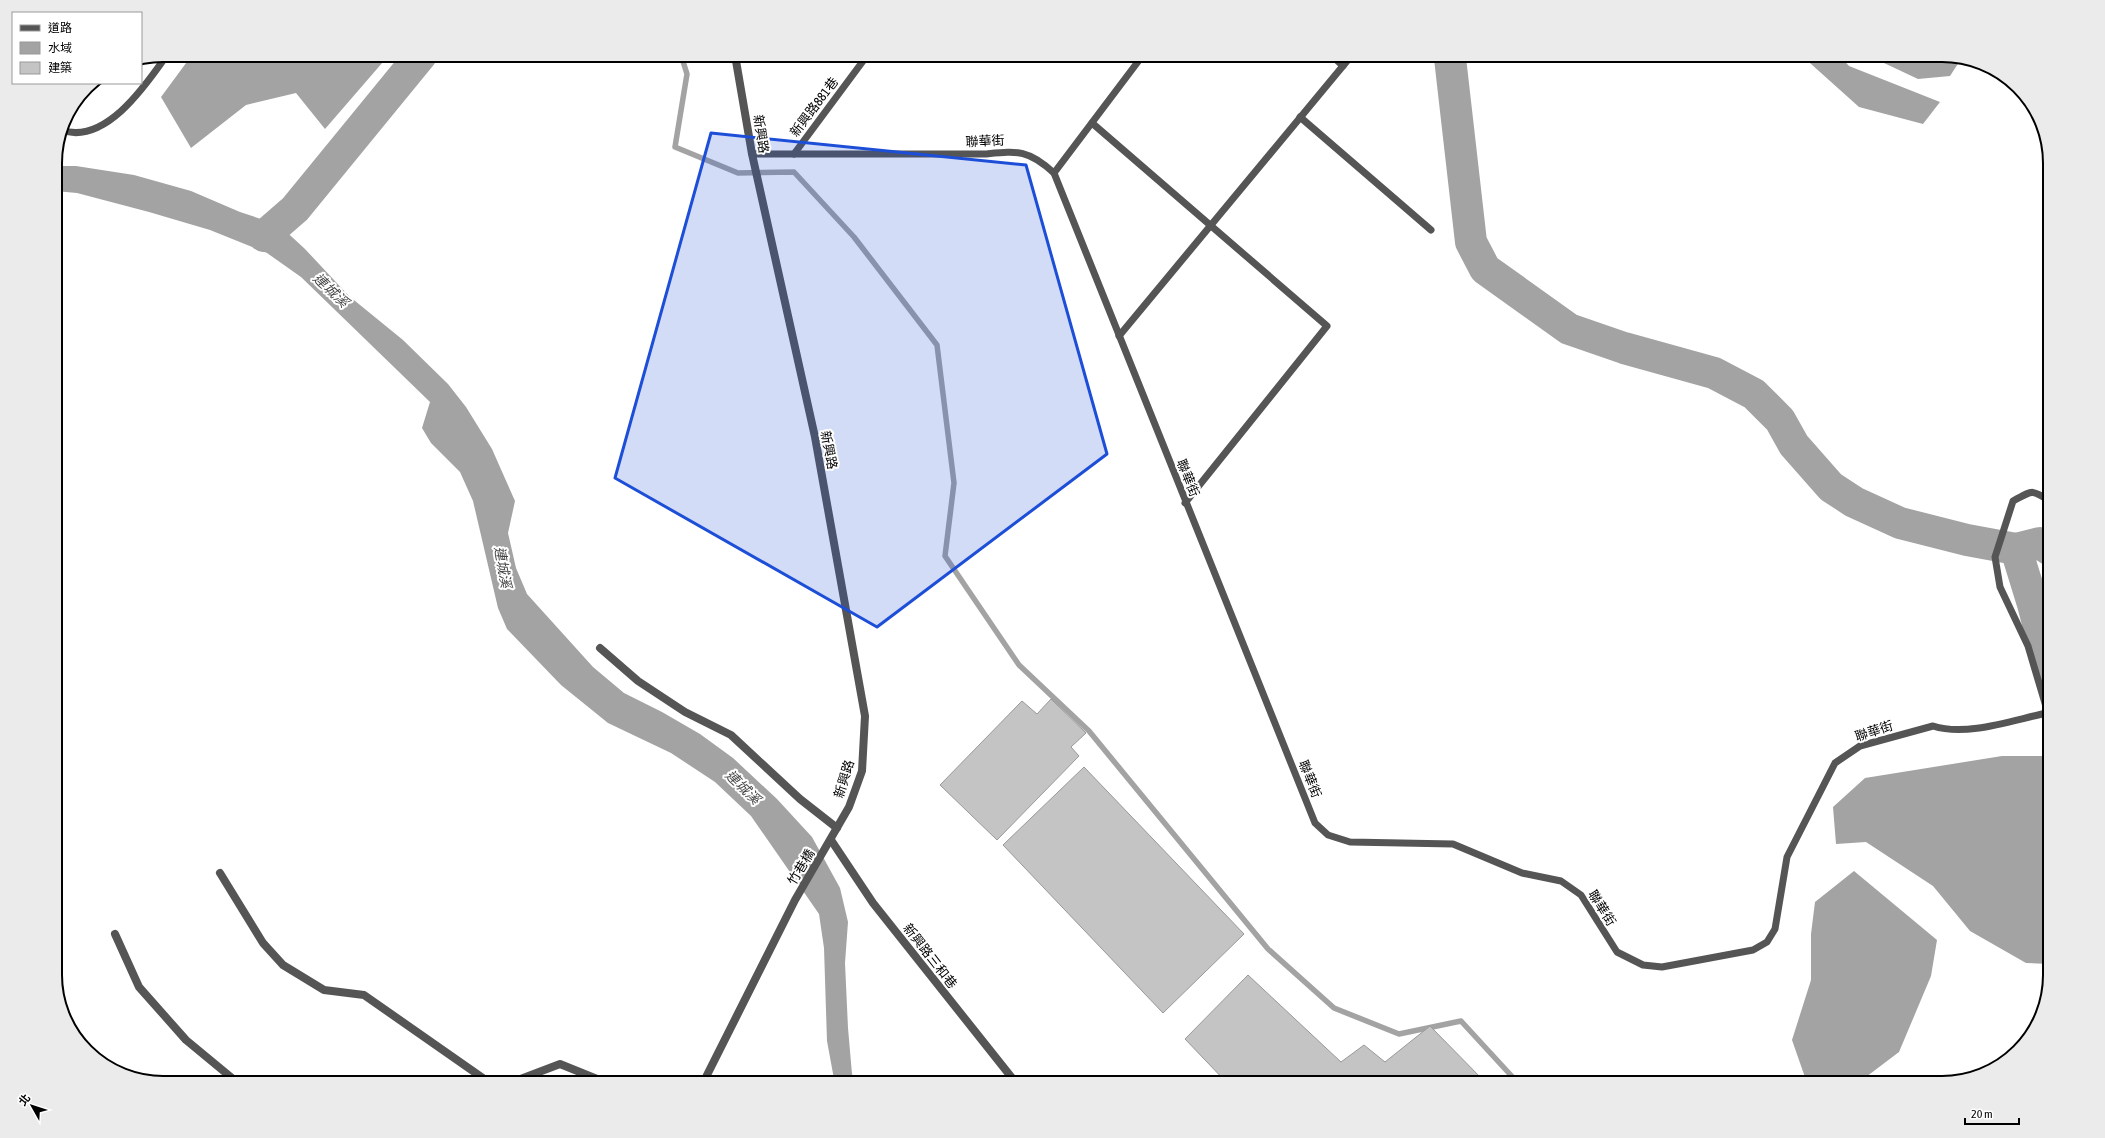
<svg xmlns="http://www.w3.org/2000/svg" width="2105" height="1138" font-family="'Asap Condensed','Noto Sans TC',sans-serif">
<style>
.water{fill:#a3a3a3}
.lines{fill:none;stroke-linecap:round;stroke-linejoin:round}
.stream{stroke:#a3a3a3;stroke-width:5.5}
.river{stroke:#a3a3a3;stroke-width:32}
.building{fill:#c4c4c4;stroke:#999}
.service{stroke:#555;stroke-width:7}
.minor{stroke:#555;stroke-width:8}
.tertiary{stroke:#555;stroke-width:8}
.marked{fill:#1d4ed8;fill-opacity:0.2;stroke:#1d4ed8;stroke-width:3;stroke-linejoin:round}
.labels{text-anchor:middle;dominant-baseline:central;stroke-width:4;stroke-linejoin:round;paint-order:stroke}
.street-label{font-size:13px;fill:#000;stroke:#fff}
.water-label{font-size:14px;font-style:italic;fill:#444;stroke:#fff}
.rim{fill:none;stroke:#000;stroke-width:2}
</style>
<rect width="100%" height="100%" fill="#fff"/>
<g class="water">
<polygon points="192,55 389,55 325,129 296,93 246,105 191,148 161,97"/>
<polygon points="1801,55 1839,55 1849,66 1940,102 1923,124 1859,107"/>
<polygon points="1867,55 1942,55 1961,59 1950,76 1918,79"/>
<polygon points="55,166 76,166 134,175 191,191 240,212 279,225 305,249 349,296 403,340 448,384 466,407 492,449 515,501 508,533 516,568 527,594 593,667 624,693 662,712 700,734 733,758 777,799 812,837 840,888 848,922 845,963 848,1028 852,1074 856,1083 836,1083 834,1079 827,1041 824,948 819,914 751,816 715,782 671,753 608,723 561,685 507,629 498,608 473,501 460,472 431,443 422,428 430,402 301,277 267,253 210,230 149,212 77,193 55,191"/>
<polygon points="2002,756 2042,756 2047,843 2045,910 2050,917 2050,964 2026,963 1970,931 1933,886 1866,842 1836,844 1833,807 1865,778"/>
<polygon points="1854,871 1937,940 1931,976 1899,1052 1858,1083 1807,1083 1792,1040 1811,980 1811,934 1815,902"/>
</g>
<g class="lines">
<polyline class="stream" points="681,55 687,74 675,147 738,173 794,172 854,237 937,345 954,483 945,556 1019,665 1089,731 1268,949 1334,1008 1399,1034 1461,1021 1518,1083"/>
<g class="river">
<polyline points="1452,55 1450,58 1471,242 1485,269 1569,329 1624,348 1714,373 1754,394 1780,420 1794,445 1831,487 1854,502 1900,523 1967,540 2016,549 2033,604 2050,670"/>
<polyline points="264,236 295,209 421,55"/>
<polyline points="2016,549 2040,543 2050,550"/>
</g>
</g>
<g class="building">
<polygon points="1051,699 1086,733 1071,747 1079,756 997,840 940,785 1022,701 1037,714"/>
<polygon points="1084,767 1244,934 1163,1013 1003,845"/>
<polygon points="1248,975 1341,1062 1364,1045 1385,1062 1430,1026 1486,1083 1227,1083 1185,1039"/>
</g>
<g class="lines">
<g class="service">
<polyline points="1331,55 1343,66"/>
<polyline points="866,57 876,55"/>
<polyline points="1300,117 1431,230"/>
<polyline points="1092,123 1327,326 1185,503"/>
<path d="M61 130C105 146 146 85 167 55"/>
<path d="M752 154H985C1017 151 1028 149 1054 173L1315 823 1328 835 1350 842 1453 844 1522 873 1561 881 1581 895 1617 952 1643 965 1662 967 1753 950 1767 942 1775 929 1787 857 1835 763 1860 746 1933 726C1967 737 2013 720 2047 713"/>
<polyline points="794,154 866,57 865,55"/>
<polyline points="1054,173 1143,55"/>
<polyline points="1119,336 1352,55"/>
<path d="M2050 501C2031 489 2033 490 2013 501L1995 557 2000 587 2028 646 2050 720"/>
</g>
<g class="minor">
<polyline points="600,648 638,681 685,712 731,735 800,799 837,828"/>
<polyline points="831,840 873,903 1016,1083"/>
<polyline points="220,873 263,943 283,965 324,990 364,995 490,1083"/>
<polyline points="115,934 139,987 186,1040 238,1083"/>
<polyline points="510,1083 560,1064 607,1083"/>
</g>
<polyline class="tertiary" points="703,1083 795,900 849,807 862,771 865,716 815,437 752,154 735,55"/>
</g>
<path class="marked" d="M711 133 1026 165 1107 454 877 627 615 478Z"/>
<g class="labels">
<g class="street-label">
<text transform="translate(814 107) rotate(-53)">新興路881巷</text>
<text transform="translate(761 134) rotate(81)">新興路</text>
<text transform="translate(985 141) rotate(-3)">聯華街</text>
<text transform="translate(829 450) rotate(79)">新興路</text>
<text transform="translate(1188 478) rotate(68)">聯華街</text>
<text transform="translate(1874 731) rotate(-18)">聯華街</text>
<text transform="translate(844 779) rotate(-73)">新興路</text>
<text transform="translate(1310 779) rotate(68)">聯華街</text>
<text transform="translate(801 867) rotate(-59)">竹巷橋</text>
<text transform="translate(1602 908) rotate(58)">聯華街</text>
<text transform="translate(930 956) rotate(52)">新興路三和巷</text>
</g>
<g class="water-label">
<text transform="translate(331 290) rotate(43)">連城溪</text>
<text transform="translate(503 567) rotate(80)">連城溪</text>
<text transform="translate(743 787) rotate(44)">連城溪</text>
</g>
</g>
<path d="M0 0H2105V1138H0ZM163 62H1942A101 101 0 0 1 2043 163V975A101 101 0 0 1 1942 1076H163A101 101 0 0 1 62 975V163A101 101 0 0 1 163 62Z" fill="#ebebeb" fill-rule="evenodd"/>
<path class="rim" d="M163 62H1942A101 101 0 0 1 2043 163V975A101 101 0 0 1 1942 1076H163A101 101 0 0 1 62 975V163A101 101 0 0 1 163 62Z"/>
<rect x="12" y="12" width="130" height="72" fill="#ffffff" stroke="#999999"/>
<rect x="20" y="25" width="20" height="6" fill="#555555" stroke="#999999"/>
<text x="48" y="32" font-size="12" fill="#000000">道路</text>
<rect x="20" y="42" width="20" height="12" fill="#a3a3a3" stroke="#999999"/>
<text x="48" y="52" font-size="12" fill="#000000">水域</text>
<rect x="20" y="62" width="20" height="12" fill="#c4c4c4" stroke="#999999"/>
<text x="48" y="72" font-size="12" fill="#000000">建築</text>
<g transform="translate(32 1106) rotate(309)" stroke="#ffffff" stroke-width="3" paint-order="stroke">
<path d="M0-3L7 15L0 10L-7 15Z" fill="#000000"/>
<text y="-6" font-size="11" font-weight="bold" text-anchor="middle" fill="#000000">北</text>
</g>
<path d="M1965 1118v6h54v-6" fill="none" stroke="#000000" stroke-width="2"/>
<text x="1971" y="1118" font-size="12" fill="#000000" stroke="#ffffff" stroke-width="3" paint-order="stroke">20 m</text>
</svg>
